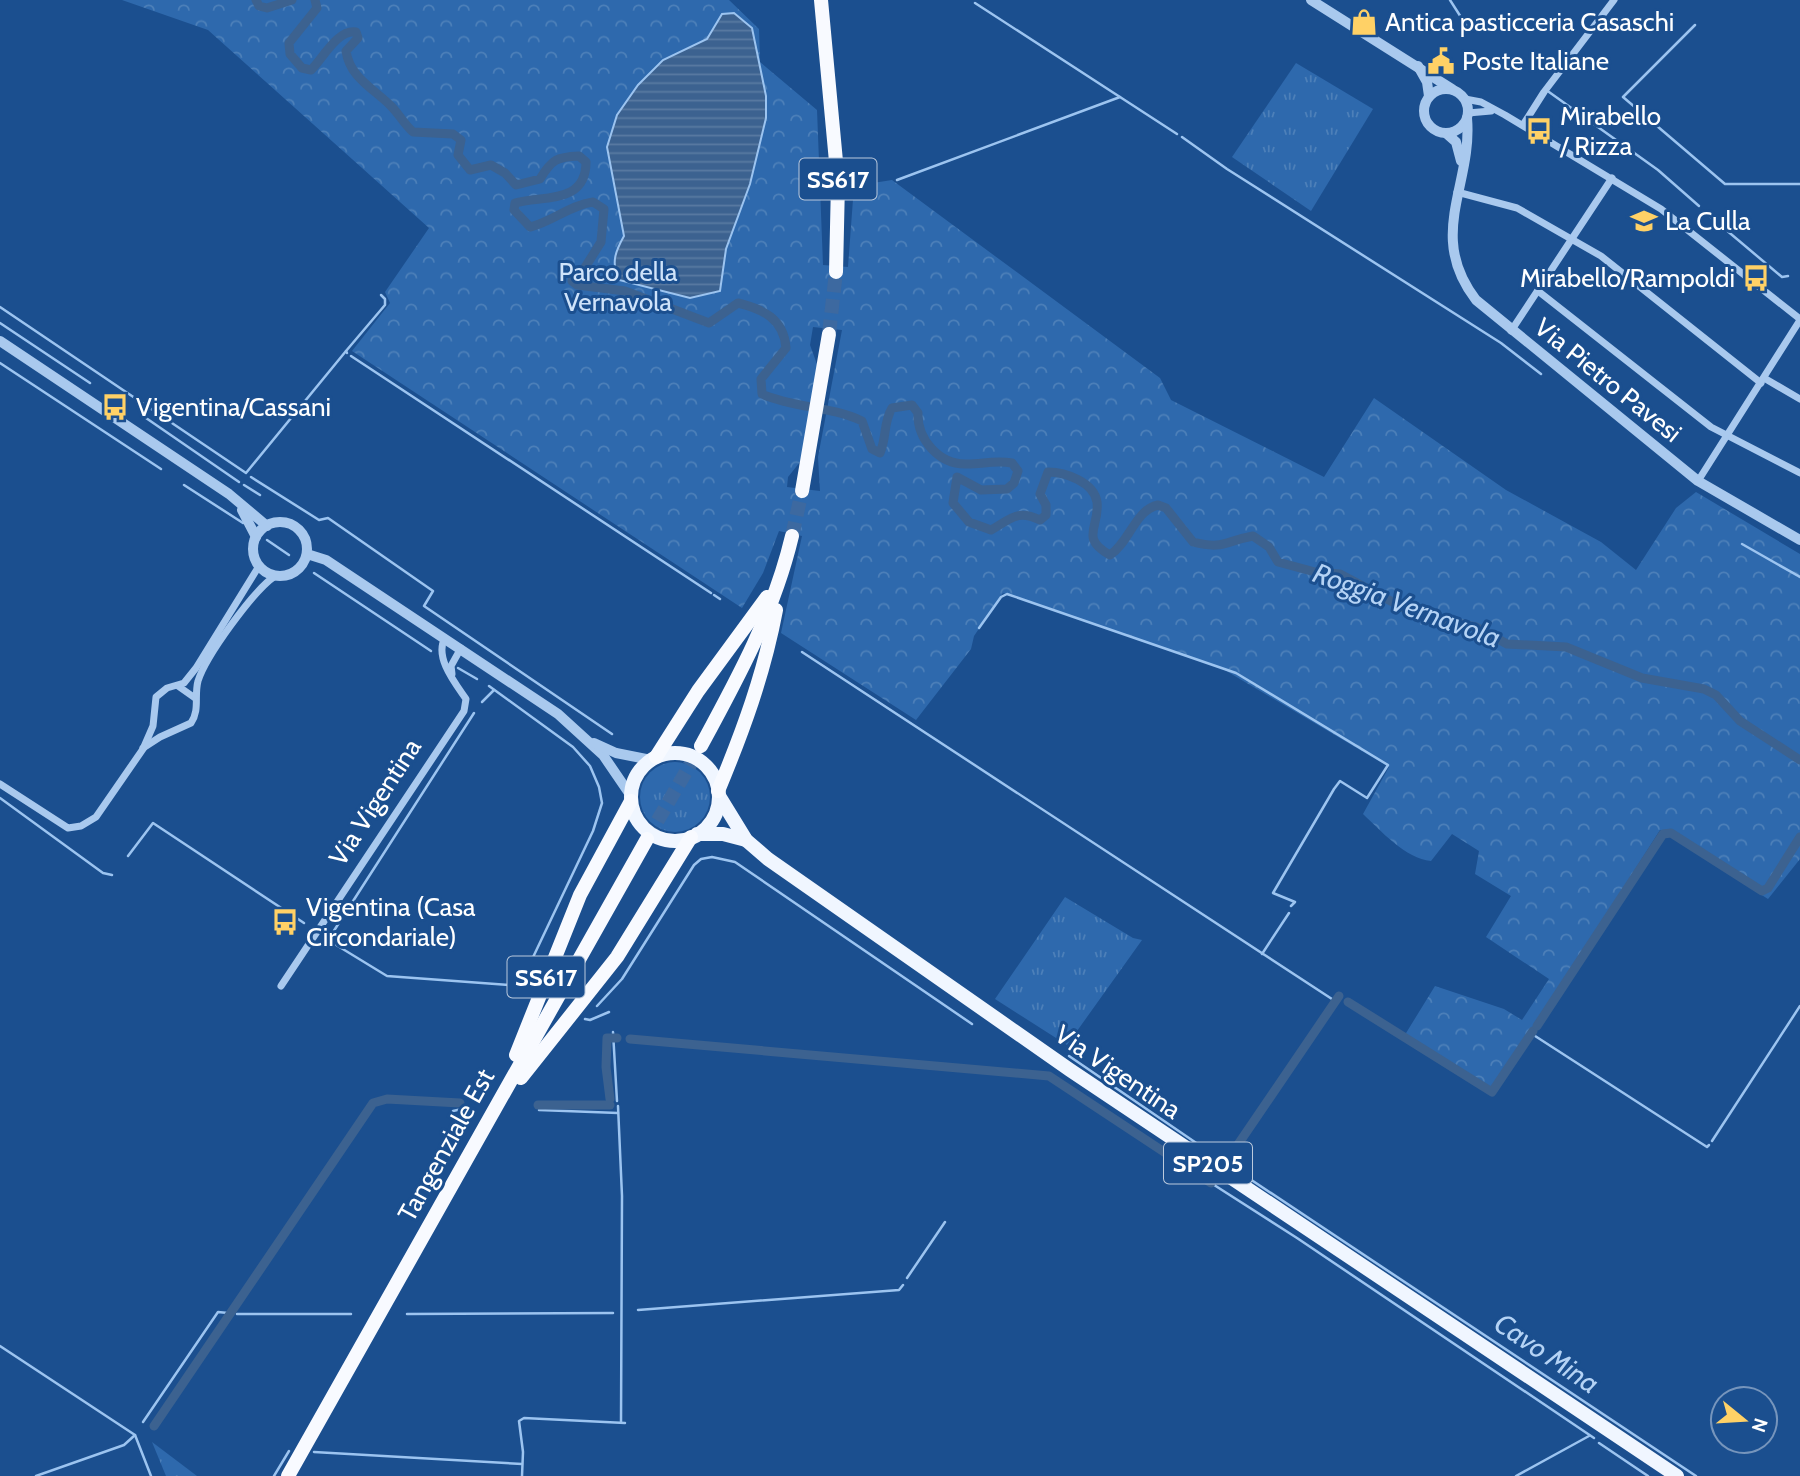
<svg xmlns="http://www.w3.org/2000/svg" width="1800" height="1476" font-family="Cabin,sans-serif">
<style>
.grass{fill:url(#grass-tufts)}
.park{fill:url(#park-crowns);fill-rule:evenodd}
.water{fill:url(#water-rules);stroke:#9cc4f0;stroke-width:2}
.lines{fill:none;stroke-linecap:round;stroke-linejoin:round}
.stream{stroke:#9cc4f0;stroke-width:2.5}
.canal{stroke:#3c6290;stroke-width:9}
.trunk-tunnel{stroke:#3d69a0;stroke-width:14;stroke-dasharray:14 7;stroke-linecap:butt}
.minor{stroke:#a9c9ee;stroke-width:7}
.tertiary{stroke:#a9c9ee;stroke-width:10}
.primary{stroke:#f0f6ff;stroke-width:14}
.trunk{stroke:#f8faff;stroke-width:14}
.labels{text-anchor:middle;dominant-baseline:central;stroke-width:6;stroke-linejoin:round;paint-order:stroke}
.shield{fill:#1b4f8f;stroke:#bbcadd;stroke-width:2}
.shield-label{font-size:24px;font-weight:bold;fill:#fff}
.poi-label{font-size:26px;fill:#fff;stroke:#1b4f8f;text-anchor:start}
.park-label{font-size:26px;fill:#cfe3fa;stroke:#1b4f8f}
.street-label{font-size:26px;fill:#fff;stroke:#1b4f8f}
.water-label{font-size:28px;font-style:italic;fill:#b5d3f5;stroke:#1b4f8f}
</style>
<defs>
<pattern id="grass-tufts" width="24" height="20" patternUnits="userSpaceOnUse" patternTransform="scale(1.75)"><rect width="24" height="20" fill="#2e69ad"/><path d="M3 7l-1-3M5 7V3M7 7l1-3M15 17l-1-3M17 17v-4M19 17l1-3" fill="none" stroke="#4d80b9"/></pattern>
<pattern id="park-crowns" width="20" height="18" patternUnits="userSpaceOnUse" patternTransform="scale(1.75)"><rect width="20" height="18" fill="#2e69ad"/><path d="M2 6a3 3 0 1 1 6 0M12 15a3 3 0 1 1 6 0" fill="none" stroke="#4d80b9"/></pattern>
<pattern id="water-rules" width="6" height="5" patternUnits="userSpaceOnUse" patternTransform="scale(1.75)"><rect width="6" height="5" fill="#3c6290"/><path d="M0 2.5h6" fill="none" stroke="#597aa1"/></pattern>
</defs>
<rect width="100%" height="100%" fill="#1b4f8f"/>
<g class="grass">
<polygon points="1296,63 1373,109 1311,211 1232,157"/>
<circle cx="675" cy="797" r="35"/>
<polygon points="1065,897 1133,938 1142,940 1067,1045 995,999"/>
<polygon points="152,1442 197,1476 166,1476"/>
</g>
<path class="park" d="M122 0H729L759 29 760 62 817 110 823 265 848 267 854 186 892 180 1160 378 1171 400 1324 477 1374 398 1506 490 1601 542 1636 570 1676 508 1696 492 1800 554V859L1768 899 1660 830 1492 1095 1403 1038 1435 986 1504 1009 1522 1020 1549 979 1486 937 1511 896 1475 874 1479 851 1452 834 1431 861C1406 859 1380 830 1363 814L1389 767 1223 669 1003 593 974 636 971 649 916 720 781 633 802 536 779 531 763 573 742 608 352 351 390 303 385 292 429 228 208 30ZM813 327 842 330 818 457 820 491 787 487 788 477 804 457 818 367 810 345Z"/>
<path class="water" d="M734 13 752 28 766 96V118L750 184 726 249 720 291 690 298 619 280C611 263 615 252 624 236L607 147 617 115 638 85 663 60 707 39 722 14Z"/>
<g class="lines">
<g class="stream">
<polyline points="1450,0 1466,25"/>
<polyline points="975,3 1120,97"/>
<polyline points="1695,25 1623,97 1725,184 1800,184"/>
<polyline points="1549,92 1658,170 1699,206"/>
<polyline points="1182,137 1227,169 1501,343 1541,374"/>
<polyline points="897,180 1120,97 1177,134"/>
<polyline points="1706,213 1782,277 1788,276"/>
<polyline points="0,307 246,473 346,351"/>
<polyline points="0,323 90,383"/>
<polyline points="347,353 346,351 385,305 385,299 381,295"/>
<polyline points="351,356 711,593"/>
<polyline points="0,363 161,469"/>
<polyline points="146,418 239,482"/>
<polyline points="251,477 319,520 328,518 433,591 424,606 612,734"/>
<polyline points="184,485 243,523"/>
<polyline points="244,485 260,495"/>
<polyline points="267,540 289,555"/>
<polyline points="1742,544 1800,577"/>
<polyline points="314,573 431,651"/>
<polyline points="714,595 720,599"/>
<polyline points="979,628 1001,597 1007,594 1236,673 1388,765 1367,798 1340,781 1334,789 1273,893 1295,902 1291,906"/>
<polyline points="802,652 1335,1001"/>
<polyline points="458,668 477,679"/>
<polyline points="489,686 573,747 590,766 599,787 602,803 593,831 526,972 529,976"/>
<polyline points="482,702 494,690"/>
<polyline points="474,713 328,940 387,976 509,985"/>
<polyline points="0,798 103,873 112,875"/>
<polyline points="128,856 153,823 304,923"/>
<polyline points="1262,954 1289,913"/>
<polyline points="597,1006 622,979 694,865 701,859 712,857 735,862 972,1024"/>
<polyline points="585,1019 590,1020 609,1012"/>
<polyline points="613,1032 617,1101"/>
<polyline points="1532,1034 1707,1147 1709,1145"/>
<polyline points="1069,1056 1227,1164"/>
<polyline points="618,1106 622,1196 621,1422"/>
<polyline points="539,1110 618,1113"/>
<polyline points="453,1111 462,1109"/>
<polyline points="1712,1141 1800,1006"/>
<polyline points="1235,1169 1696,1476"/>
<polyline points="1211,1183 1297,1238 1594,1438"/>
<polyline points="907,1278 945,1222"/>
<polyline points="638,1310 899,1290 903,1285"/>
<polyline points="237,1314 351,1314"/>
<polyline points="407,1314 613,1313"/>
<polyline points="0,1346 135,1435 151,1476"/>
<polyline points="143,1422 218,1312 228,1313"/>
<polyline points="1599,1443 1648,1476"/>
<polyline points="314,1452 522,1464"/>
<polyline points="36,1476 124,1445 135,1435"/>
<polyline points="274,1476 289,1451"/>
<polyline points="522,1476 523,1452 519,1421 524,1418 625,1423"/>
<polyline points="1516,1476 1589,1436"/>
</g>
<g class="canal">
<polyline points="256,0 259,6 267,8 292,0"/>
<path d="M315 0 317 8 289 43 290 54 302 68 311 70C323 58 338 29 356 32L358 38 346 51C350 78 373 88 391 106 399 114 404 124 413 132L453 134 461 140 458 155 470 170 491 165 505 173 516 185 540 179C552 159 557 157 579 156L586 162C586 205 542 195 515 203L514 210 530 227C552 222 570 205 593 202L604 209 601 242 584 269 574 272 572 281 577 285 625 291 709 323 738 303C763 309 784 319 786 348L761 379 762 394C794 408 830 406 862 421L872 449 880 453C887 437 883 423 892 408L912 405 918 413C917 439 939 465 967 464 983 464 995 460 1012 463L1018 471 1014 483 1007 489 981 490 957 477 953 503 969 522 991 530C1011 519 1017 509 1040 520L1046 515V505L1040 494 1048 472C1065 472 1094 482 1097 502 1100 527 1079 538 1110 555 1129 543 1135 510 1158 505L1166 508 1193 542C1224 550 1225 541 1253 536L1269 547 1278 562 1315 572 1340 574 1417 615 1476 627 1507 644 1566 647 1642 678 1704 689 1716 695 1740 721 1800 760"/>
<polyline points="1348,1002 1492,1092 1533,1031"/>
<polyline points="1537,1026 1663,834 1671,833 1762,891 1768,888 1800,837"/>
<polyline points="630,1039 1049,1076 1211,1183 1215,1176"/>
<polyline points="610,1099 606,1067 607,1038 617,1038"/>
<polyline points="538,1105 610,1105"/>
<polyline points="1224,1165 1339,996"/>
<polyline points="154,1426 373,1103 387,1099 460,1103"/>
</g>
<g class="trunk-tunnel">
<polyline points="829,334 836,272"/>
<polyline points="792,536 802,491"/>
<polyline points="647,839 701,746"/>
</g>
<g class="minor">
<polyline points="1465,99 1481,102 1505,115 1661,209 1800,319"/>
<polyline points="1468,113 1491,111"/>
<polyline points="1523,125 1544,92 1614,0"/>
<polyline points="1457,192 1517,208 1601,256 1761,383"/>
<polyline points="1538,291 1711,427 1800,473"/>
<polyline points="1511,331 1612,178"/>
<polyline points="1764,378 1800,399"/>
<polyline points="1698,481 1800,320"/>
<polyline points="452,674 451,666 461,648"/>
<polyline points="178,686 195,698"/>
<path d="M143 748 160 737 191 723C200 710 194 696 198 681 206 656 253 591 275 576"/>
<polyline points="0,784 68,828 81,826 96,817 143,749 153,726 156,697 167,688 184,683 196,668 259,566"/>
<path d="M281 986 464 711 466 699C455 683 434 657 445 638"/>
</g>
<g class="tertiary">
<polyline points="1311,0 1452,89"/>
<polyline points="1418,66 1427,82 1429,96"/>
<circle cx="1446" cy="111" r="22"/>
<path d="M1467 118C1473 185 1426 235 1476 300L1698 481 1800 540"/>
<polyline points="1447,134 1456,142 1461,161"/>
<polyline points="0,341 229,494 267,526"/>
<polyline points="242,510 256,537"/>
<circle cx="280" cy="549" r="27"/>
<polyline points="307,554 326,560 558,714 603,755 631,796"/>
<polyline points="594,743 616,753 651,760"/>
</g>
<g class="primary">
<circle cx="675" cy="797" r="44"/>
<polyline points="719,796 746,840 768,859 1070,1070 1677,1476"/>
<polyline points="697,834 723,834 746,840"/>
</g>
<g class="trunk">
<polyline points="821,0 838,183 836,272"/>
<polyline points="802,491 829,334"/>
<path d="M701 746C738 678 774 612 792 536"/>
<polyline points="656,757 698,691 767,597"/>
<path d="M718 791C743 731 764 674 776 610"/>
<polyline points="516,1055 580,895 631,801"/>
<polyline points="521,1078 617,957 691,837"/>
<polyline points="288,1476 647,839"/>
</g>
</g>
<defs>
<symbol id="shop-bare" viewBox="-9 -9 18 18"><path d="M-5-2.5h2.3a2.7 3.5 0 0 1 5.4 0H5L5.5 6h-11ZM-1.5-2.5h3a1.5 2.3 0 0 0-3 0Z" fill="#ffd166" stroke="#1b4f8f" stroke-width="2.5" paint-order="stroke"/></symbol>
<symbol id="civic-bare" viewBox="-9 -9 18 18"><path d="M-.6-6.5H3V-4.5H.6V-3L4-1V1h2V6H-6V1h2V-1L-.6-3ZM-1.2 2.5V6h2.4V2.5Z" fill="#ffd166" stroke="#1b4f8f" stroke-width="2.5" paint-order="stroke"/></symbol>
<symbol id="bus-bare" viewBox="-9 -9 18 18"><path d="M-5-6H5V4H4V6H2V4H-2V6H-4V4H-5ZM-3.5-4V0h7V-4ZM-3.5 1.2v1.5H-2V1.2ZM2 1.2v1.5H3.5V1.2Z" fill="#ffd166" stroke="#1b4f8f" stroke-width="2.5" paint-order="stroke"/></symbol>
<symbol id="school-bare" viewBox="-9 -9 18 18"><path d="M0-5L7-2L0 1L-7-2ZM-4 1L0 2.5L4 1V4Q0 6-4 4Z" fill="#ffd166" stroke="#1b4f8f" stroke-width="2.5" paint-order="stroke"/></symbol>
</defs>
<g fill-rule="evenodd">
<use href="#shop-bare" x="1345" y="3" width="38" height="38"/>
<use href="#civic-bare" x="1422" y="42" width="38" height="38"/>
<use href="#bus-bare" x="1520" y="112" width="38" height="38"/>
<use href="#school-bare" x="1625" y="202" width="38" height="38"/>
<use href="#bus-bare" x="1737" y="259" width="38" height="38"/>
<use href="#bus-bare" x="96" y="388" width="38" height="38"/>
<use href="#bus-bare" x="266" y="903" width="38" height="38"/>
</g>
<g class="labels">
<g class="shield">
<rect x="799.5" y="158.5" width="77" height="41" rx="5"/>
<rect x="507.5" y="956.5" width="77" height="41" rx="5"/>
<rect x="1164" y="1142.5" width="88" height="41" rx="5"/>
</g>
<g class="shield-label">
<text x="838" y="179">SS617</text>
<text x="546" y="977">SS617</text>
<text x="1208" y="1163">SP205</text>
</g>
<g class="poi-label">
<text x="1385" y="22">Antica pasticceria Casaschi</text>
<text x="1462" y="61">Poste Italiane</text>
<text x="1560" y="116">Mirabello<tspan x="1560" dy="30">/ Rizza</tspan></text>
<text x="1665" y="221">La Culla</text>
<text x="1735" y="278" text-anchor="end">Mirabello/Rampoldi</text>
<text x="136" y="407">Vigentina/Cassani</text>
<text x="306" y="907">Vigentina (Casa<tspan x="306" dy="30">Circondariale)</tspan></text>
</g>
<g class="park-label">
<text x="618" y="272">Parco della<tspan x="618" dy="30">Vernavola</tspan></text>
</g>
<g class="street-label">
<text transform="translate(1608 380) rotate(39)">Via Pietro Pavesi</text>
<text transform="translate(375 802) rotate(-57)">Via Vigentina</text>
<text transform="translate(1118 1072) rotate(34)">Via Vigentina</text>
<text transform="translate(446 1145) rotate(-61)">Tangenziale Est</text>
</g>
<g class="water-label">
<text transform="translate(1407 605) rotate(20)">Roggia Vernavola</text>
<text transform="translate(1547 1353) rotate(34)">Cavo Mina</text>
</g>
</g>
<g transform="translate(1744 1420) rotate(108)"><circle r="33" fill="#1b4f8f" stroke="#7695bc" stroke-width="2"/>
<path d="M0-5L12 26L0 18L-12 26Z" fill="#ffd166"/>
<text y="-10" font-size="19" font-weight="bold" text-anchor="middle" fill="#ffffff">N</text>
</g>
</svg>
